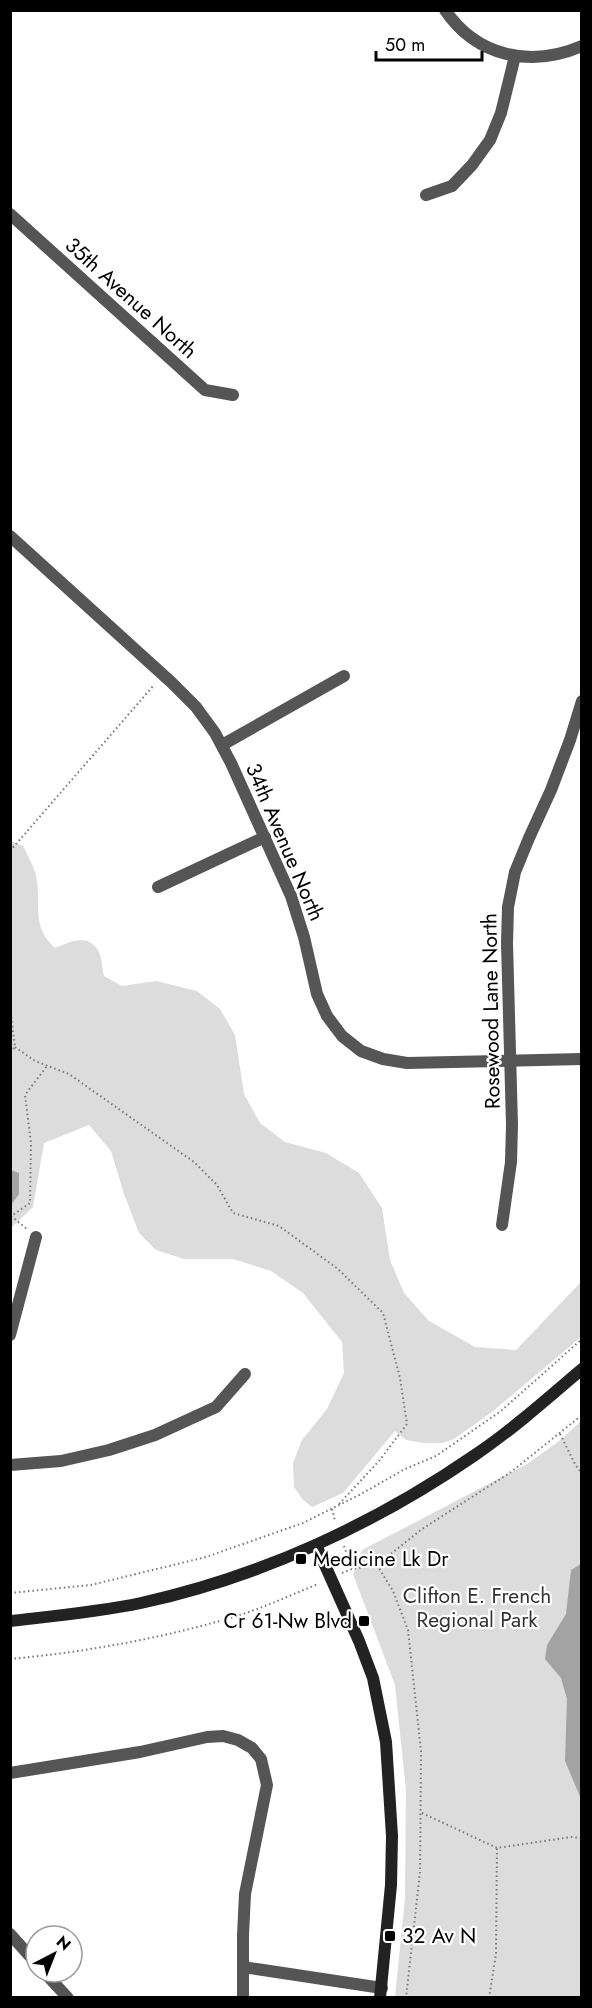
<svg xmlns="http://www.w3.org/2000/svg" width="592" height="2008" font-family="Jost,sans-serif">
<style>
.green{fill:#dcdcdc}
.water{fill:#a3a3a3}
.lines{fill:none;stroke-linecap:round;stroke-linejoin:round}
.path{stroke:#777;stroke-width:2;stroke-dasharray:1.5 3;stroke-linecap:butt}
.street{stroke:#555;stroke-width:12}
.secondary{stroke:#222;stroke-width:12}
.poi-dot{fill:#000;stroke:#fff;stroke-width:2}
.labels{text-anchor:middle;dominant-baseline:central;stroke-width:4.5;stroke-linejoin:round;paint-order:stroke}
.street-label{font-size:21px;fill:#000;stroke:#fff}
.poi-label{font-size:21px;fill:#000;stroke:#fff;text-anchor:start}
.park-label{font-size:21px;fill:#333;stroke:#fff}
</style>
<rect width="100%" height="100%" fill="#fff"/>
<g class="green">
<path d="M11 841 23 846C27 854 32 863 35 872 43 902 29 924 55 948 69 942 89 932 99 952 102 958 102 969 104 976L122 986 156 981 197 991 220 1009 235 1035 244 1094 260 1123 285 1142 326 1153 359 1173 382 1208 390 1260 404 1293 429 1321 475 1347 516 1350 581 1282V1337L492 1412 454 1439 442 1443H423L406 1440 395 1431 343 1493 312 1507 303 1500 294 1487 293 1463 302 1440 327 1409 344 1373 342 1342 303 1293 271 1271 233 1259H184L156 1250 139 1233 124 1194 111 1151 89 1125 44 1143 33 1207 11 1228Z"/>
<polygon points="581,1421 581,1997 395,1997 405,1898 406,1790 395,1685 353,1574 362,1550 527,1464 558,1442"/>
</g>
<g class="water">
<polygon points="11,1170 19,1173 19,1194 11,1205"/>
<polygon points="581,1564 581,1799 565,1761 567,1699 561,1678 545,1659 547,1645 566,1614 571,1570"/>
</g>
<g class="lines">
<g class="path">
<polyline points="10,851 154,685"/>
<polyline points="10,1008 15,1047 10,1053"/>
<polyline points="15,1047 35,1061 69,1074 194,1162 217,1185 233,1213 279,1226 338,1269 383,1313 400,1378 407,1424 379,1461 339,1504"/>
<polyline points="11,1216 27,1229"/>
<polyline points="10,1217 30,1203 31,1143 25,1095 47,1066"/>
<polyline points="560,1434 575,1464 582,1474"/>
<polyline points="332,1509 335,1521"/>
<polyline points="344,1546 352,1569"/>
<polyline points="377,1565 393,1591 408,1630 421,1751 420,1872 406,1998"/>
<polyline points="342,1573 352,1569 377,1565 422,1529 511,1472 582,1415"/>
<polyline points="10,1593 91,1585 206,1557 303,1523 361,1494 405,1469 436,1456 501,1411 582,1339"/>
<path d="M10 1659C87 1652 163 1638 237 1616 265 1607 291 1595 318 1584"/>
<polyline points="422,1813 497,1848 571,1837 582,1838"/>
<polyline points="489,1998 496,1954 497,1848"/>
</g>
<g class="street">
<path d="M445 10C477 57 531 68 582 46"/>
<polyline points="426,195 452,186 472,165 490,140 501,113 515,56"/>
<polyline points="10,214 205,390 233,395"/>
<polyline points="10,536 171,682 196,707 215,733 231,763 291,896 304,937 317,994 327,1016 342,1036 361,1051 383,1059 407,1063 582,1059"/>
<polyline points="222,745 344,676"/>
<polyline points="158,887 265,837"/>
<polyline points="502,1225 511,1162 512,1125 507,943 508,907 515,872 529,838 551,790 570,740 582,701"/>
<polyline points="10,1335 36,1237"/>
<polyline points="10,1465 61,1461 109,1450 155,1435 216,1407 245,1374"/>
<polyline points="10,1773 140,1752 207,1737 223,1736 238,1740 252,1748 261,1759 267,1785 245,1894 243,1935 243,1998"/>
<polyline points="10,1934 36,1963"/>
<polyline points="243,1967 382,1988"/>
<polyline points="44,1972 68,1998"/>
</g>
<g class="secondary">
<polyline points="316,1545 359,1641 373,1678 386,1742 392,1836 391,1885 380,1998"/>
<path d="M10 1621C54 1616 98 1612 141 1603 260 1577 375 1524 475 1455 513 1429 547 1399 582 1369"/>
</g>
</g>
<g class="poi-dot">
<rect x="295" y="1553" width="12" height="12" rx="3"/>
<rect x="358" y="1615" width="12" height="12" rx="3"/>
<rect x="384" y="1930" width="12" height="12" rx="3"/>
</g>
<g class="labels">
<g class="street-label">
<text transform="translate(131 298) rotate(42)">35th Avenue North</text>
<text transform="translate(285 842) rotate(67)">34th Avenue North</text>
<text transform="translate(491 1011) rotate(-91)">Rosewood Lane North</text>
</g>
<g class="poi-label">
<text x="313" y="1559">Medicine Lk Dr</text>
<text x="352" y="1621" text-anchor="end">Cr 61-Nw Blvd</text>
<text x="402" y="1936">32 Av N</text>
</g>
<g class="park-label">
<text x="477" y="1596">Clifton E. French<tspan x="477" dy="24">Regional Park</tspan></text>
</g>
</g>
<rect width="592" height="2008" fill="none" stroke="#000000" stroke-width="24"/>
<g transform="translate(54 1954) rotate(42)"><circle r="28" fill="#ffffff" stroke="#999999" stroke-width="1.5"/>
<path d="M0-4.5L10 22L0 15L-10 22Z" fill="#000000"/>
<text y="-9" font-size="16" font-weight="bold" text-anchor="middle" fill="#000000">N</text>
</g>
<path d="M376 51v9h106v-9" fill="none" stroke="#000000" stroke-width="3"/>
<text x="385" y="51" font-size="18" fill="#000000" stroke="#ffffff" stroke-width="4.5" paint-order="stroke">50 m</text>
</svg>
